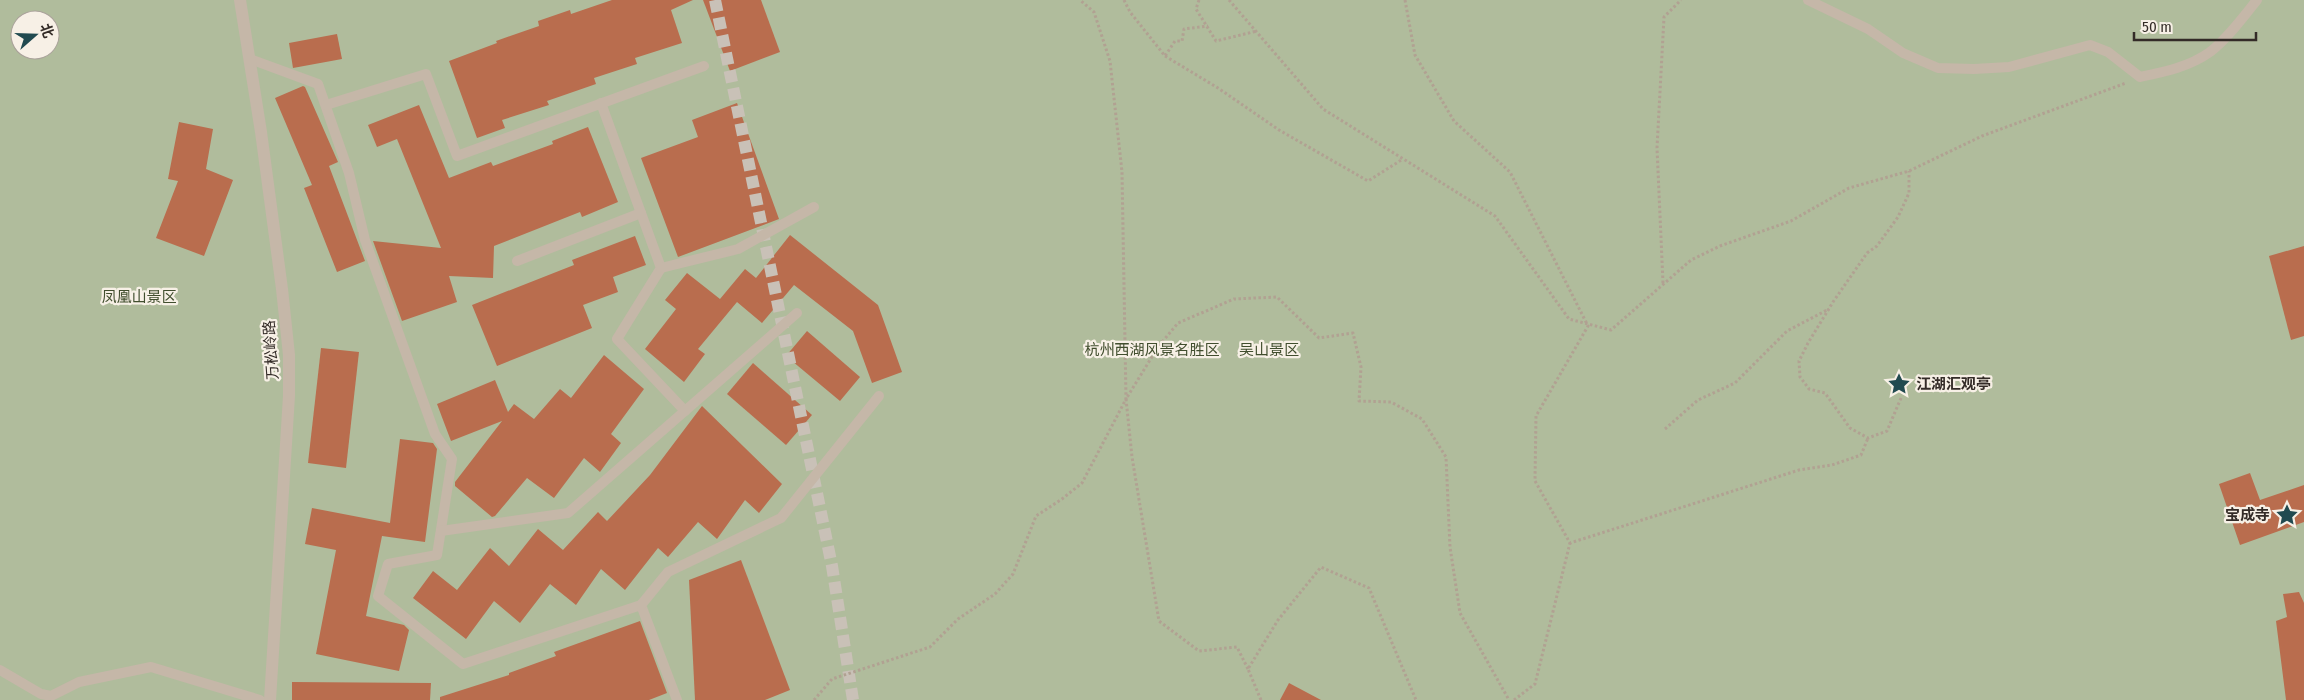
<svg xmlns="http://www.w3.org/2000/svg" width="2304" height="700" font-family="'Fira Sans Condensed','Noto Sans SC',sans-serif">
<style>
.green{fill:#b0bc9c;fill-rule:evenodd}
.building{fill:#b96d4e}
.lines{fill:none;stroke-linecap:round;stroke-linejoin:round}
.tertiary-tunnel{stroke:#c9c1b7;stroke-width:12;stroke-dasharray:12 6;stroke-linecap:butt}
.path{stroke:#b1a192;stroke-width:3;stroke-dasharray:2.5 2.5;stroke-linecap:butt}
.service{stroke:#c5b7a8;stroke-width:10}
.tertiary{stroke:#c5b7a8;stroke-width:12}
.labels{text-anchor:middle;dominant-baseline:central;stroke-width:4.5;stroke-linejoin:round;paint-order:stroke}
.park-label{font-size:15px;fill:#414e2e;stroke:#f7f0e6}
.street-label{font-size:15px;fill:#332b27;stroke:#f7f0e6}
.poi-label{font-size:15px;font-weight:bold;fill:#332b27;stroke:#f7f0e6;text-anchor:start}
</style>
<rect width="100%" height="100%" fill="#eee6db"/>
<path class="green" d="M0 0H2304V700H0ZM20 20H50V50H20Z"/>
<g class="building">
<polygon points="612,0 693,0 671,10 682,43 635,58 637,64 594,78 596,84 547,101 549,105 502,120 505,128 477,138 449,61 497,43 496,41 539,26 538,21 570,10 571,14"/>
<polygon points="703,0 761,0 780,52 730,71"/>
<polygon points="337,34 342,59 293,68 289,43"/>
<polygon points="303,86 305,87 338,162 329,166 365,261 337,272 304,188 312,185 275,98"/>
<polygon points="737,103 779,219 678,257 641,158 698,137 692,120"/>
<polygon points="419,105 449,178 491,162 493,166 553,144 552,141 588,127 618,202 582,217 580,212 494,246 493,278 449,276 457,302 402,321 373,241 441,248 397,139 377,147 368,125"/>
<polygon points="179,122 213,129 206,169 233,180 204,256 156,238 178,181 168,179"/>
<polygon points="790,235 878,305 902,372 872,383 853,331 794,285 762,323 737,302 698,349 705,354 684,382 645,349 676,309 665,300 687,273 720,299 745,269 756,278"/>
<polygon points="635,236 646,265 613,277 618,292 583,305 592,328 497,366 472,305 574,265 572,260"/>
<polygon points="2304,246 2304,336 2291,340 2269,256"/>
<polygon points="807,331 860,377 840,401 786,356"/>
<polygon points="321,348 359,352 346,468 308,463"/>
<polygon points="604,355 644,389 611,434 621,443 600,472 584,458 554,498 527,478 495,516 492,517 455,486 455,482 502,421 451,441 437,404 495,380 508,412 514,404 534,419 560,389 571,398"/>
<polygon points="753,363 812,415 786,445 727,394"/>
<polygon points="702,406 782,484 759,513 745,500 717,539 698,522 668,557 658,548 625,590 601,569 576,605 550,584 520,623 494,601 466,639 413,598 433,571 457,590 490,548 509,566 538,529 563,550 598,512 607,521 650,475"/>
<polygon points="400,439 433,443 437,449 425,542 382,536 366,616 404,625 409,630 399,671 316,654 336,550 305,544 312,508 390,523"/>
<polygon points="2250,473 2260,500 2304,485 2304,522 2240,545 2219,484"/>
<polygon points="741,560 790,690 765,700 695,700 689,580"/>
<polygon points="2299,592 2304,603 2304,700 2286,700 2276,621 2287,617 2283,594"/>
<polygon points="640,621 667,693 649,700 440,700 440,697 509,675 509,673 556,656 554,652"/>
<polygon points="292,682 431,683 430,700 292,700"/>
<polygon points="1289,683 1321,700 1280,700"/>
</g>
<g class="lines">
<polyline class="tertiary-tunnel" points="715,0 832,566 853,700"/>
<g class="path">
<polyline points="1124,0 1130,12 1165,56 1175,41 1182,41 1184,29 1208,26"/>
<polyline points="1199,0 1196,9 1216,41 1257,31"/>
<polyline points="1229,0 1323,109 1495,216 1569,319 1611,330 1691,260 1720,246 1791,221 1849,188 1909,171 1982,136 2126,83"/>
<polyline points="1405,0 1415,55 1454,121 1510,172 1588,326 1536,416 1535,481 1570,543 1799,470 1832,465 1861,455 1868,438"/>
<polyline points="1165,56 1218,88 1279,130 1368,181 1403,159"/>
<polyline points="1663,283 1657,148 1664,17 1681,0"/>
<polyline points="1901,398 1887,431 1868,438 1850,428 1825,393 1809,389 1800,377 1799,361 1808,343 1833,302 1867,253 1877,246 1898,217 1909,193 1909,171"/>
<polyline points="1665,429 1698,400 1735,383 1787,331 1829,309"/>
<polyline points="1248,669 1237,647 1199,651 1159,621 1132,457 1126,399 1158,347 1178,323 1234,299 1277,297 1319,338 1353,333 1361,367 1359,401 1391,402 1422,419 1446,457 1450,547 1460,613 1509,700"/>
<polyline points="814,700 832,679 930,647 958,619 995,594 1013,574 1036,516 1062,499 1082,483 1126,399 1122,172 1110,61 1094,12 1080,0"/>
<polyline points="1261,700 1248,669 1278,620 1321,567 1369,588 1416,700"/>
<polyline points="1514,700 1535,684 1570,543"/>
</g>
<g class="service">
<path d="M1808 0 1868 29 1903 53 1938 68 1974 69 2009 67 2090 45 2108 52 2140 77C2164 72 2189 67 2210 52 2228 38 2243 17 2257 0"/>
<polyline points="250,59 318,84 349,173 365,240 435,434 452,459 437,555 388,564 378,596 463,664 641,605 677,700"/>
<polyline points="601,103 661,268 617,339 685,411"/>
<polyline points="326,105 426,74 457,156 704,66"/>
<polyline points="517,261 641,213"/>
<polyline points="661,268 738,249 814,207"/>
<polyline points="441,531 568,513 797,313"/>
<polyline points="641,605 668,572 781,518 879,396"/>
<polyline points="0,670 41,694 51,696 79,682 151,667 260,700"/>
</g>
<polyline class="tertiary" points="240,0 261,132 282,289 289,355 289,396 270,700"/>
</g>
<defs>
<symbol id="sight-bare" viewBox="-9 -9 18 18"><path d="M0-6L1.8-2.2L6-1.7L2.9 1.2L3.7 5.4L0 3.3L-3.7 5.4L-2.9 1.2L-6-1.7L-1.8-2.2Z" fill="#214a50" stroke="#f7f0e6" stroke-width="2.5" paint-order="stroke"/></symbol>
</defs>
<g fill-rule="evenodd">
<use href="#sight-bare" x="1883" y="368" width="32" height="32"/>
<use href="#sight-bare" x="2271" y="499" width="32" height="32"/>
</g>
<g class="labels">
<g class="park-label">
<text x="139" y="297">凤凰山景区</text>
<text x="1152" y="350">杭州西湖风景名胜区</text>
<text x="1269" y="350">吴山景区</text>
</g>
<g class="street-label">
<text transform="translate(271 350) rotate(-94)">万松岭路</text>
</g>
<g class="poi-label">
<text x="1916" y="384">江湖汇观亭</text>
<text x="2270" y="515" text-anchor="end">宝成寺</text>
</g>
</g>
<g transform="translate(35 35) rotate(70)"><circle r="24" fill="#f7f0e6" stroke="#a9a19a"/>
<path d="M0-4L9 19L0 12L-9 19Z" fill="#214a50"/>
<text y="-8" font-size="14" font-weight="bold" text-anchor="middle" fill="#332b27">北</text>
</g>
<path d="M2134 32v8h122v-8" fill="none" stroke="#332b27" stroke-width="2.5"/>
<text x="2142" y="32" font-size="15" fill="#332b27" stroke="#f7f0e6" stroke-width="4" paint-order="stroke">50 m</text>
</svg>
